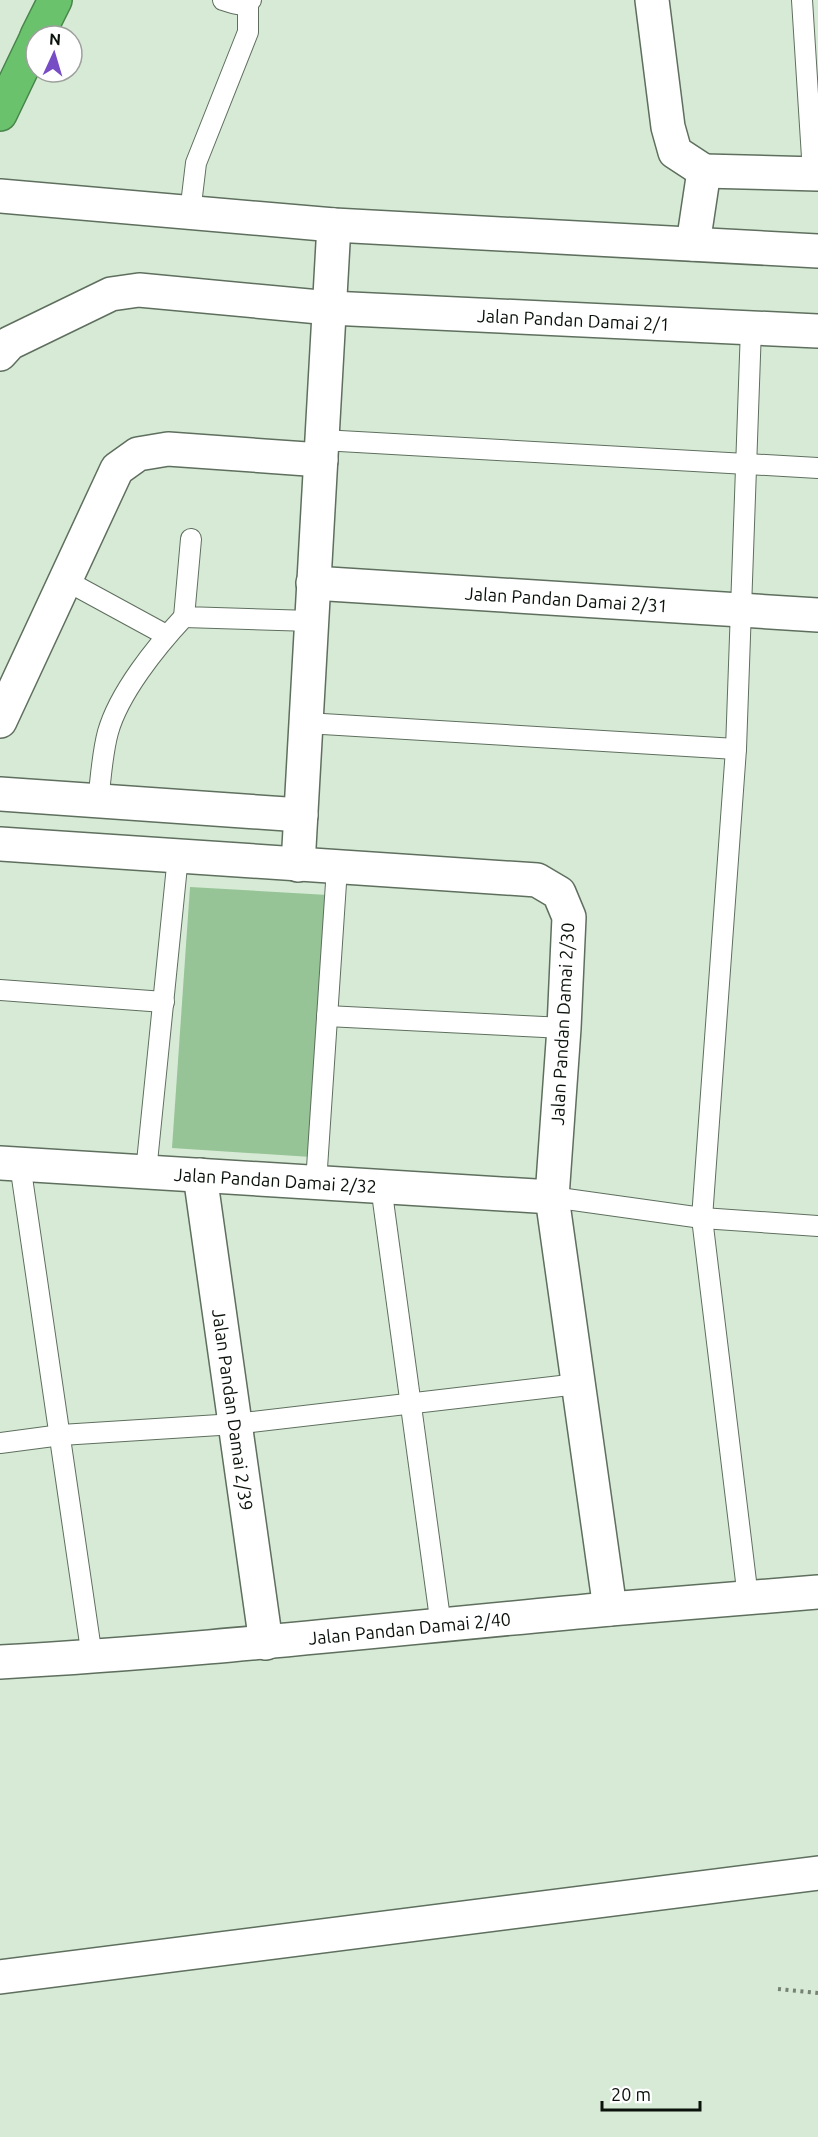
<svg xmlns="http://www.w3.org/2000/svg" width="818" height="2137" font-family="Ubuntu,sans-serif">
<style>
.green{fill:#96c496}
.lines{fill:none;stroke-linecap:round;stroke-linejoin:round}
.lane-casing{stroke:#5e6f5e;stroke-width:22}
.street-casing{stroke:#5e6f5e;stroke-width:36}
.highway-casing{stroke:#49844b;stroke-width:36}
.path{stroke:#758274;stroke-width:4;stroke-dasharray:3 4.5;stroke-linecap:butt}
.lane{stroke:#fff;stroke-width:20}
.street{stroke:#fff;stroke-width:33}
.highway{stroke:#6ac26d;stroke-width:33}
.labels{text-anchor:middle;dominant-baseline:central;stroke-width:5;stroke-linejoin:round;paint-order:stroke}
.street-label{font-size:18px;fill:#0b120b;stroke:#fff}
</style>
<rect width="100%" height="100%" fill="#d7ead6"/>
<polygon class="green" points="190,887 328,895 311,1157 172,1148"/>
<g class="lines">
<defs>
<g id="lane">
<path d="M223 0C232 3 243 8 251 0"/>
<polyline points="802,0 813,173"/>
<polyline points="190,213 196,163 248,32 248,3"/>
<polyline points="322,440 818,468"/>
<polyline points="191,539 184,617 311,621"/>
<polyline points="65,580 166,635"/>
<polyline points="306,723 736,749"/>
<path d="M98 801C101 778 102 754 108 732 119 693 156 647 184 617"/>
<polyline points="0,990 164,1002"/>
<polyline points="327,1016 564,1028"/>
<polyline points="20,1164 92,1657"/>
<polyline points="146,1172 178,856"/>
<polyline points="316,1183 337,868"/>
<polyline points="381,1186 441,1626"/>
<polyline points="552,1197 702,1218 818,1226"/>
<polyline points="0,1443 61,1435 235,1424 578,1384"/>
<polyline points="748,1598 702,1218 736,749 751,328"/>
</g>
<g id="street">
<polyline points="652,0 668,127 675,152 704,171"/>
<polyline points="704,171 818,174"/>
<polyline points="0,196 334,225 818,251"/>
<polyline points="693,244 704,171"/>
<path id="s1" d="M0 354 10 343 111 294 139 290 330 308 818 331"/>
<path id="s2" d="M313 583 818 615"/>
<polyline points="0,721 117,469 138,454 168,449 321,460"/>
<polyline points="0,794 301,815"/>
<polyline points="0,844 537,880 559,893 569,917 564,1028 552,1197 610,1609"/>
<polyline points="298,865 334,225"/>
<path id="s3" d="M0 1163 552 1197"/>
<path id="s4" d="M200 1175 266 1643"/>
<path id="s5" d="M0 1662C204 1651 407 1627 610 1609 679 1603 749 1598 818 1592"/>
<polyline points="0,1977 818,1873"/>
</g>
<g id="highway">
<polyline points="37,36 55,0"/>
<polyline points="0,114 36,39"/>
</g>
</defs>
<use href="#lane" class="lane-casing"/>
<use href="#street" class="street-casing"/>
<use href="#highway" class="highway-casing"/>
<polyline class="path" points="778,1989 818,1993"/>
<use href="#lane" class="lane"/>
<use href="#street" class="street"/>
<use href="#highway" class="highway"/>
</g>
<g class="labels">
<g class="street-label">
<text stroke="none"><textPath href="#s1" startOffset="591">Jalan Pandan Damai 2/1</textPath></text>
<text stroke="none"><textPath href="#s2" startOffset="254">Jalan Pandan Damai 2/31</textPath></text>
<text transform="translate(562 1024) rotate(-87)">Jalan Pandan Damai 2/30</text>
<text stroke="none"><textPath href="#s3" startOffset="276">Jalan Pandan Damai 2/32</textPath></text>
<text stroke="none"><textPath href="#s4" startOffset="237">Jalan Pandan Damai 2/39</textPath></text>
<text stroke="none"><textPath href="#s5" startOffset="411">Jalan Pandan Damai 2/40</textPath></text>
</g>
</g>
<g transform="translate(54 54) rotate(4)"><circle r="28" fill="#ffffff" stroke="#9da09d" stroke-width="1.5"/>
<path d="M0-4.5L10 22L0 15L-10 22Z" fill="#774dc6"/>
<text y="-9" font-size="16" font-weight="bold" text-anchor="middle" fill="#0b120b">N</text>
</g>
<path d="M602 2101v9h98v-9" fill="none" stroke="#0b120b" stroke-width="3"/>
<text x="611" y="2101" font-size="18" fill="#0b120b" stroke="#ffffff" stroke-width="4.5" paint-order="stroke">20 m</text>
</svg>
